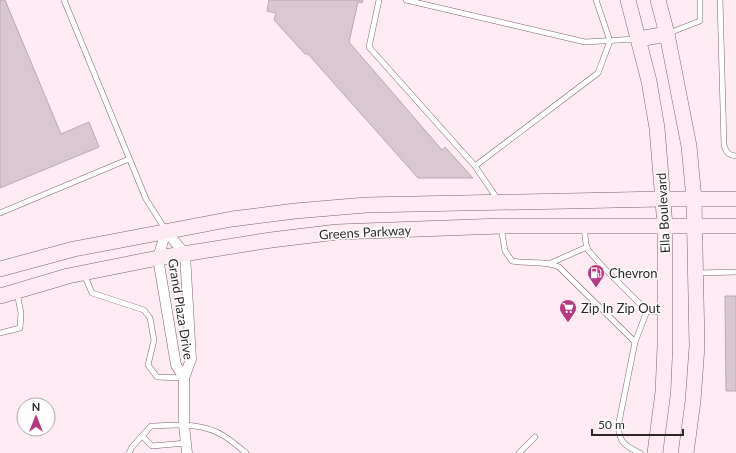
<svg xmlns="http://www.w3.org/2000/svg" width="736" height="453" font-family="Lato,sans-serif">
<style>
.building{fill:#dac8d0;stroke:#baa8b0}
.lines{fill:none;stroke-linecap:round;stroke-linejoin:round}
.lane-casing{stroke:#75656c;stroke-width:6}
.street-casing{stroke:#75656c;stroke-width:11}
.secondary-casing{stroke:#75656c;stroke-width:16}
.lane{stroke:#fff;stroke-width:5}
.street{stroke:#fff;stroke-width:10}
.secondary{stroke:#feeaf3;stroke-width:15}
.labels{text-anchor:middle;dominant-baseline:central;stroke-width:3;stroke-linejoin:round;paint-order:stroke}
.street-label{font-size:13px;fill:#2d2629;stroke:#fefefe}
.poi-label{font-size:13px;fill:#2d2629;stroke:#fefefe;text-anchor:start}
</style>
<rect width="100%" height="100%" fill="#feebf3"/>
<g class="building">
<polygon points="0,0 5,0 61,134 89,122 99,147 0,188"/>
<polygon points="269,0 363,0 362,3 358,2 349,42 442,150 445,147 473,178 418,178 308,54 305,54 274,20 276,13 267,11"/>
<polygon points="725,296 736,296 736,391 726,391"/>
</g>
<g class="lines">
<defs>
<g id="lane">
<polyline points="64,0 146,199 165,229"/>
<polyline points="379,0 369,47 475,166 498,200"/>
<polyline points="406,0 585,42 636,39"/>
<path d="M720 0 724 145C726 152 728 155 736 156"/>
<polyline points="669,33 700,21 700,0"/>
<polyline points="475,166 598,73 610,41 596,0"/>
<polyline points="0,213 129,159"/>
<path d="M501 227 505 251 512 261C528 264 545 260 559 267L635 342 619 422C617 440 624 446 640 453"/>
<polyline points="584,227 586,244 588,250 604,268 647,311 664,312"/>
<polyline points="551,263 587,247"/>
<polyline points="697,273 736,272"/>
<polyline points="84,274 92,293 144,310 150,318 154,340 148,365 157,377 184,378"/>
<polyline points="0,333 20,328 21,313 17,293"/>
<polyline points="635,342 647,311"/>
<path d="M186 443 152 446 142 436 151 426C176 425 202 422 224 436 232 441 239 447 246 453"/>
<polyline points="129,453 132,447 142,436"/>
<polyline points="519,453 535,437"/>
</g>
<g id="street">
<polyline points="166,231 185,254 191,359 184,378 184,425 187,453"/>
<polyline points="166,231 158,258 176,365 184,378"/>
</g>
<g id="secondary">
<polyline points="628,0 649,81 657,128 665,226 665,346 663,392 655,453"/>
<polyline points="658,0 667,34 689,146 694,199 697,346 693,401 686,453"/>
<polyline points="639,39 667,34"/>
<polyline points="0,269 74,249 232,219 295,211 366,205 663,199 736,199"/>
<polyline points="0,296 68,276 158,258 271,240 337,232 501,226 736,226"/>
</g>
</defs>
<use href="#lane" class="lane-casing"/>
<use href="#street" class="street-casing"/>
<use href="#secondary" class="secondary-casing"/>
<use href="#lane" class="lane"/>
<use href="#street" class="street"/>
<use href="#secondary" class="secondary"/>
</g>
<defs>
<symbol id="fuel-pin" viewBox="-11 -11 22 30"><path d="M0 17L-7.5 6A9.5 9.5 0 1 1 7.5 6Z" fill="#b93882" stroke="#fefefe"/><path d="M-5.5-6h7V0h2V4h1.3V-2.5L3-4.5l.8-.8L6-3V5H2.5V1h-1V6h-7ZM-4.2-4.7v3.2H.2V-4.7Z" fill="#fff"/></symbol>
<symbol id="supermarket-pin" viewBox="-11 -11 22 30"><path d="M0 17L-7.5 6A9.5 9.5 0 1 1 7.5 6Z" fill="#b93882" stroke="#fefefe"/><path d="M-6-5.5h2.5l.6 2H6L4.5 2H-2.5L-4.4-4H-6ZM-1.5 3.2a1.3 1.3 0 1 0 .1 0ZM3 3.2a1.3 1.3 0 1 0 .1 0Z" fill="#fff"/></symbol>
</defs>
<g fill-rule="evenodd">
<use href="#fuel-pin" x="586" y="263" width="20" height="27"/>
<use href="#supermarket-pin" x="558" y="298" width="20" height="27"/>
</g>
<g class="labels">
<g class="street-label">
<text transform="translate(663 213) rotate(-93)">Ella Boulevard</text>
<text transform="translate(365 232) rotate(-3)">Greens Parkway</text>
<text transform="translate(181 309) rotate(81)">Grand Plaza Drive</text>
</g>
<g class="poi-label">
<text x="609" y="273">Chevron</text>
<text x="581" y="308">Zip In Zip Out</text>
</g>
</g>
<g transform="translate(36 417)"><circle r="19" fill="#fefefe" stroke="#aaa8a9"/>
<path d="M0-3L7 15L0 10L-7 15Z" fill="#b93882"/>
<text y="-6" font-size="11" font-weight="bold" text-anchor="middle" fill="#2d2629">N</text>
</g>
<path d="M592 429v6h91v-6" fill="none" stroke="#2d2629" stroke-width="2"/>
<text x="598" y="429" font-size="12" fill="#2d2629" stroke="#fefefe" stroke-width="3" paint-order="stroke">50 m</text>
</svg>
